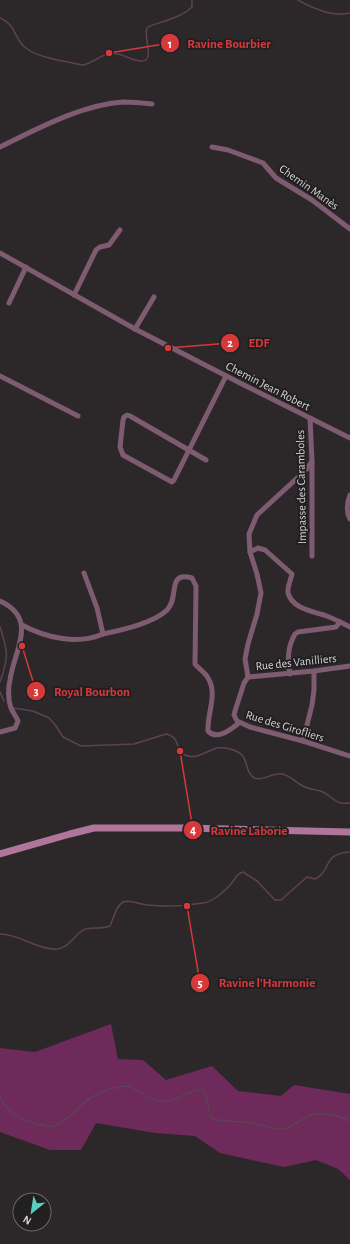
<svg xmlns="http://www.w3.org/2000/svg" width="350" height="1244" font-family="'Alegreya Sans',sans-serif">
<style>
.green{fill:#6e2a5a}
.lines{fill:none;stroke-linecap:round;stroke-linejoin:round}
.stream{stroke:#5d4155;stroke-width:1.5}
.street{stroke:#7f5b71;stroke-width:5}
.secondary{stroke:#af759a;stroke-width:7}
.labels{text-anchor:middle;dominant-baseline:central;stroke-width:4;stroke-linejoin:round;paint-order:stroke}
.street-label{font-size:12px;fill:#d4d2d3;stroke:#221f21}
.leader{fill:none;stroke:#d63939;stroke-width:1.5}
.callout-dot{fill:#d63939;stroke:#221f21;stroke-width:1.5}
.mark-label{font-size:12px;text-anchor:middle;font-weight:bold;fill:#fff}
.callout-label{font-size:13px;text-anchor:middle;font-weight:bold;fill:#d63939;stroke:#221f21;stroke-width:4;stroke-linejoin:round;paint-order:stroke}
</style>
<rect width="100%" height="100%" fill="#2c282a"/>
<polygon class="green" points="111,1024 118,1059 143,1060 166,1080 212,1066 238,1091 281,1096 294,1085 350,1094 350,1180 338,1169 316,1160 284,1167 220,1153 195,1136 155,1133 96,1123 81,1150 50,1150 0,1132 0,1048 35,1052"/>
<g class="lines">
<g class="stream">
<path d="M298 0C312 8 333 17 350 13"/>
<path d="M0 18C17 25 14 40 26 48 38 58 68 62 83 65 97 62 100 52 118 54 125 55 146 68 148 56 150 47 144 38 147 28L150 26C164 21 182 17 192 7V0"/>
<path d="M0 627C8 651 9 657 0 682"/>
<polyline points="0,692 4,701"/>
<path d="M13 708 33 711 49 718 56 726 63 737 81 746 134 744 166 734C181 737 174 749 185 755 196 760 207 751 217 748 223 747 232 749 238 752 248 756 245 772 253 777 261 783 272 772 282 774 292 776 297 784 305 787 311 790 317 789 323 792 335 798 334 805 350 803"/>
<path d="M0 934C19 934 34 948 53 949 66 951 73 937 83 930 91 926 101 930 110 926 113 919 116 906 123 902 130 899 141 905 148 905 166 907 185 906 203 903 213 902 225 891 231 884 236 878 236 874 243 872L257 881 275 900H281L307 877 315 879C333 870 321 854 350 852"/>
<path d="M0 1097C8 1117 33 1124 52 1127 69 1121 77 1106 92 1097 103 1090 118 1086 130 1086 143 1095 157 1105 173 1100 180 1098 198 1085 204 1092 209 1100 207 1110 212 1119L218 1120 252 1123 278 1129 287 1128 311 1115 319 1114 335 1115 350 1121"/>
</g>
<g class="street">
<path d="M0 147C37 129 83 104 124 102 133 102 143 103 152 104"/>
<polyline points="212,147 228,150 263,163 276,178 312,200 350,229"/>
<polyline points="0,253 135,329 240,383 350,438"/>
<polyline points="74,295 96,250 100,247 109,245 120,230"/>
<polyline points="9,303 26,267"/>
<polyline points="135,329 154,297"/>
<polyline points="0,376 78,416"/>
<polyline points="310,418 312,461 312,556"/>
<polyline points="206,460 130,416 127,415 124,417 123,420 120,447 123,455 172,482 174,480 226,376"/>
<path d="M350 495C347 503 346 512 350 519"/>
<path d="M250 552 258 548 265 550 292 574C291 580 287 586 288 593 292 608 311 611 324 615 333 618 342 623 350 627"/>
<path d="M0 601C39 619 14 650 10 680 8 688 8 700 11 708 13 713 16 716 18 721L15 728 0 732"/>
<path d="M22 625C46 638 78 645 103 634L97 608 84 573"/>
<path d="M103 634C121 630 154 623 167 610 180 597 166 571 192 578L196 586 195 664C199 669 205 672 208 678 218 694 207 713 208 731 217 741 231 729 239 723"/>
<path d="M290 674C287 660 288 646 295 634L298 632 336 627 340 622"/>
<polyline points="248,677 245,659 248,644 257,614 261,593 257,574 250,552 249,534 257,515 307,469 312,461"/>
<polyline points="248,677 244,683 235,711 234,715 237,721 250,727 303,741 350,756"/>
<polyline points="248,677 314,671 350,666"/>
<polyline points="303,741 312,705 314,690 314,671"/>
</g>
<polyline class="secondary" points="0,854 70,834 94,828 187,828 350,832"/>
</g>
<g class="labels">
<g class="street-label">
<text transform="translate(309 187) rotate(35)">Chemin Manès</text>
<text transform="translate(268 386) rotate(27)">Chemin Jean Robert</text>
<text transform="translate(301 487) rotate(-91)">Impasse des Caramboles</text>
<text transform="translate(296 662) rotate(-6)">Rue des Vanilliers</text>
<text transform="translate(285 726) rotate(17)">Rue des Girofliers</text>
</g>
</g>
<path class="leader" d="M109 53L170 43M168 348L230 343M22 646L36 691M180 751L193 830M187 906L200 983"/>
<g class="callout-dot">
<circle cx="109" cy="53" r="4"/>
<circle cx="168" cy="348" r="4"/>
<circle cx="22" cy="646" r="4"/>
<circle cx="180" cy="751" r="4"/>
<circle cx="187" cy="906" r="4"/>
<circle cx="170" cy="43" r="10"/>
<circle cx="230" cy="343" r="10"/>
<circle cx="36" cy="691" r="10"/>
<circle cx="193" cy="830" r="10"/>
<circle cx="200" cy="983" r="10"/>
</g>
<g class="mark-label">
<text x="170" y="48">1</text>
<text x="230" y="347">2</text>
<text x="36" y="695">3</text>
<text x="193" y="834">4</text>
<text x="200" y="987">5</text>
</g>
<g class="callout-label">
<text x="229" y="48">Ravine Bourbier</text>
<text x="259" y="347">EDF</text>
<text x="92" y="696">Royal Bourbon</text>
<text x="249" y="835">Ravine Laborie</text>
<text x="267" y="987">Ravine l'Harmonie</text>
</g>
<g transform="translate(32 1212) rotate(210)"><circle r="19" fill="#221f21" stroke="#696768"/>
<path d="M0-3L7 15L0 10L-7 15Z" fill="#5bcebb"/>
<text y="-6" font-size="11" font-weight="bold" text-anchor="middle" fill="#d4d2d3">N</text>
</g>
</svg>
